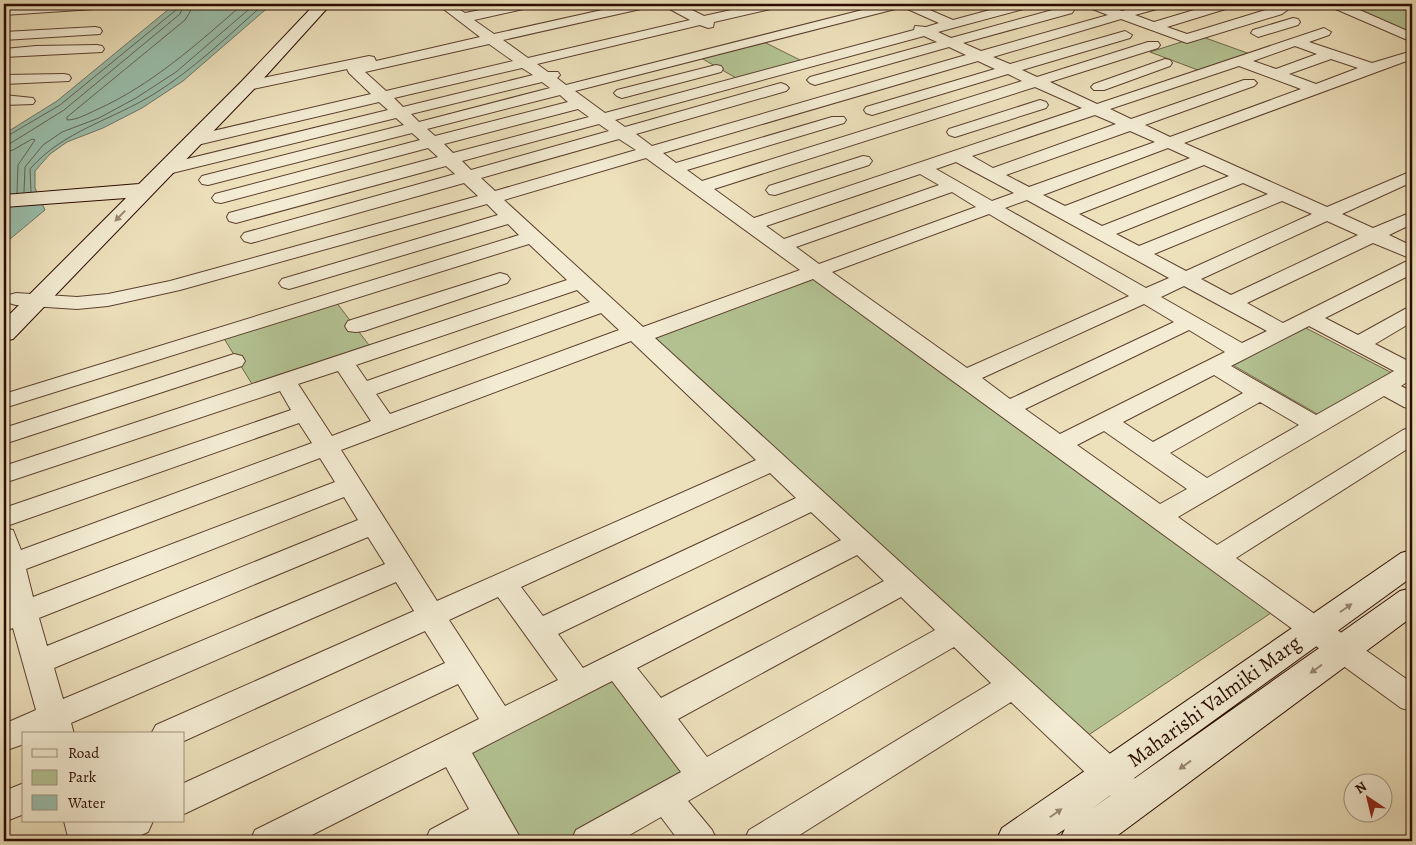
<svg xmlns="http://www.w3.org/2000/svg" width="1416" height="845" font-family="Alegreya,serif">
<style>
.green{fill:#b4c393;stroke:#70674a}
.water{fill:#9abeac;stroke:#6e7667}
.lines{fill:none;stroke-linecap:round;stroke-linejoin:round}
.shore{stroke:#626456;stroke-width:1}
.street-casing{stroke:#5c402f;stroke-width:2}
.secondary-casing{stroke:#2b0b00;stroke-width:2}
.street{fill:#f3ecd3;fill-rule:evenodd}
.secondary{fill:#f3ecd3;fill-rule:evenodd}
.oneway{fill:#998774}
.labels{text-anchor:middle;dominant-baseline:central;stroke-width:4;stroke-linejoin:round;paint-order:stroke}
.near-street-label{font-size:21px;fill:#2b0b00;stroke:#f3ecd3}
</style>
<rect width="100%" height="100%" fill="#ede1bc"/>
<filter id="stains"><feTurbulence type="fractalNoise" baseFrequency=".004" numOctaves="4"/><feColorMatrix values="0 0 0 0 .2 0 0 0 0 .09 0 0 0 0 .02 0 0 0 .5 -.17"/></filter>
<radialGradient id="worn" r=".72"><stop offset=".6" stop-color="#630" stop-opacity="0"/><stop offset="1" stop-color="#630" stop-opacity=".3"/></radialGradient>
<g class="green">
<polygon points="1340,4 1412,4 1412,35"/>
<polygon points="1200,36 1253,55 1203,72 1150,52"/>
<polygon points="764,42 802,61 738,79 701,58"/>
<polygon points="812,278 1271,613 1087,736 653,337"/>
<polygon points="336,302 369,345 252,384 223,337"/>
<polygon points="1304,327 1392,373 1319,415 1231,364"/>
<polygon points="617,677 689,772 568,841 518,841 466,753"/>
</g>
<polygon class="water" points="175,4 272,4 183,81 142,108 103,128 67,142 50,154 35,171 35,188 45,210 4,244 4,134 57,101"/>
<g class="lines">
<g class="shore">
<path d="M191 4 190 12 185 20 67 117V120C77 120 87 114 96 110 152 85 197 44 243 4"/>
<polyline points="4,138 60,105 176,10 178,4"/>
<polyline points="4,144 11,143 64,110 180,14 184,4"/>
<polyline points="4,152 13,150 32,139 35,140 18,165 17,193"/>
<polyline points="24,192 25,167 43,145 62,132 99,118 136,98 176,72 255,4"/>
<path d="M31 192 30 169C63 131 112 120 154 94 194 69 229 35 264 4"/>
</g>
<defs>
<g id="street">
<polygon points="53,4 116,4 109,8 4,15 4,7"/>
<path d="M437 4H451L465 13 510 4H533L532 7 474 20 494 34 629 4H652L645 8 503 40 528 58 690 20 666 7 665 4H680L704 16 758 4H781L779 7 714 22 713 27 708 28 700 25 537 64 548 72H558L560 75 557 78 566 85 886 4H916L953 20 1012 4H1033L1031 7 938 32 951 38 1067 6 1074 10 1072 13 963 43 981 51 1108 15 1087 7 1086 4H1104L1122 11 1146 4H1165L1164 7 1135 15 1154 22 1214 4H1234L1232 7 1167 27 1187 34 1272 8 1276 7 1275 4H1287L1290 8 1282 14 1187 43 1121 19 993 57 1010 64 1125 31 1132 35 1130 38 1022 70 1037 77 1148 42H1158L1160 45 1158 48 1050 82 1097 104 1324 28 1331 32 1329 35 1309 42 1372 63 1412 51V59L1184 143 1327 207 1412 171V182L1342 214 1373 228 1412 212V224L1389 235 1412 246V259L1373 243 1247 303 1283 323 1405 262 1412 260V274L1325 318 1358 335 1405 309 1412 307V322L1375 344 1412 363V379L1401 386 1412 392V409L1404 407 1384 396 1178 517 1217 545 1403 430 1412 427V446L1236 558 1412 683V711L1401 708 813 279 655 338 1133 775 1137 785 1133 795 1121 799 1109 795 1011 702 790 841H744L749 830 991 683 954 647 688 801 712 830 717 841H679L661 817 619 841H571L576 830 681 772 612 681 472 753 522 841H487L484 836 474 841H425L430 830 469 809 446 767 300 841H250L255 830 479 719 458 684 184 814V783L445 663 425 631 184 741V734H151L156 725 414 611 396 582 71 723 74 734H24V744L4 751V724L36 710 13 628 4 631V608L7 607 4 592V528L13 530 21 550 312 443 299 423 4 527V508L291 410 280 391 4 483V466L567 280 529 244 4 408V394L519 235 508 224 296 287 289 289 282 287 279 283 282 279 498 215 487 204 180 290 108 306 77 309 16 305 9 303 6 299 9 295 16 293 77 297 108 294 170 281 478 196 464 183 251 243 244 241 241 237 244 233 455 174 446 166 236 223 229 221 227 217 229 213 438 157 428 148 221 203 215 202 212 198 215 194 420 140 412 133 208 185 202 184 199 180 202 176 404 125 396 118 164 175 158 174 155 170 158 166 388 110 379 102 193 146 187 145 185 141 187 137 371 94 349 73 347 69 248 90 243 88 240 85 243 82 369 56 374 57 376 61 480 37ZM903 7 939 23 926 27 915 26 914 30 605 113 575 91ZM924 36 937 42 810 77 807 80 810 83 815 85 949 47 966 55 652 146 636 134 786 91 789 88 786 85 781 83 625 127 615 120ZM489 44 513 61 386 91 365 72ZM1295 46 1317 54 1276 69 1253 61ZM1331 59 1358 68 1316 84 1289 74ZM978 61 995 69 866 107 864 110 866 113 872 115 1008 74 1022 81 702 181 687 170 844 123 846 120 844 117H832L676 163 663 153ZM1239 66 1301 89 1170 137 1145 125 1254 86 1257 83 1254 80H1244L1131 119 1110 109ZM522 68 533 75 403 107 394 98ZM542 82 550 88 419 122 411 114ZM1035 87 1082 108 754 218 714 189ZM560 95 568 102 435 136 427 129ZM578 109 589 117 453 153 444 144ZM1095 115 1116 124 993 168 972 156ZM599 124 609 131 471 170 462 161ZM1130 131 1155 142 1029 187 1006 175ZM619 139 636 150 495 191 481 178ZM1168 148 1190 158 1065 206 1043 195ZM646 158 800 270 643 327 504 200ZM956 162 1014 193 992 201 936 169ZM1204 165 1229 176 1102 226 1079 214ZM920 174 939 185 784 239 766 226ZM1243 183 1268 194 1139 246 1116 234ZM952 192 976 207 819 264 796 247ZM1027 200 1169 278 1146 288 1005 208ZM1282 201 1312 214 1186 271 1154 254ZM989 214 1129 296 967 368 832 272ZM1327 221 1358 235 1231 295 1201 279ZM1184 286 1267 331 1242 343 1161 297ZM577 290 590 302 367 381 356 365ZM1144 304 1174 322 1010 399 982 378ZM601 313 619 330 390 414 376 394ZM1309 326 1394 371 1316 415 1231 366ZM1189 330 1225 352 1060 434 1025 409ZM631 341 756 460 437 601 341 450ZM338 371 371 421 332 436 298 384ZM1214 375 1243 393 1153 442 1123 422ZM1260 402 1299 425 1207 478 1170 453ZM1104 431 1187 489 1160 504 1077 445ZM320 458 335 482 33 597 26 569ZM770 473 796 498 543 616 521 587ZM344 497 358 520 47 646 39 618ZM811 512 841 540 583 668 558 634ZM368 537 385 564 63 699 54 668ZM857 555 884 581 661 698 637 668ZM498 597 558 680 505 706 449 620ZM901 597 935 630 707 757 678 719Z"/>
<polygon points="1329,4 1346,4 1412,33 1412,42 1331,7"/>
<polygon points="1293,18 1298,19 1300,22 1298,25 1258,37 1251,33 1253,30"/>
<polygon points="95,27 100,28 102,31 100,34 4,40 4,32"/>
<polygon points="97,45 102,46 104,49 102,52 4,57 4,49 36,46"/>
<polygon points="1165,59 1170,60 1172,63 1170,66 1104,90 1094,90 1091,87 1094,84"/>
<polygon points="716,65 721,66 723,69 721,72 622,98 617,96 614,93 617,90"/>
<polygon points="64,74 69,75 71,78 69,81 4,84 4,75"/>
<polygon points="4,95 33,98 35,101 33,104 4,105"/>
<polygon points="1040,100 1046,102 1048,105 1046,108 955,137 949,135 947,132 949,129"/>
<polygon points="863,156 869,157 872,161 869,165 775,195 769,194 766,190 769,186"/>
<polygon points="500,273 507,275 510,279 507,283 364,331 356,332 348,331 345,326 348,321"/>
<polygon points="234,354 242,356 245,361 242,366 4,444 4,428"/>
<polygon points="24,783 24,814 4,822 4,791"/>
<polygon points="64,821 153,821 148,832 128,841 69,841"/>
</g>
<g id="secondary">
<polygon points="315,4 331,4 254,89 13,339 4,341 4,320 126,198 4,207 4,195 139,184 242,81"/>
<polygon points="1412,550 1412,577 1090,810 1400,591 1412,588 1412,617 1110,841 1059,841 1065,829 1047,841 996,841 1002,828 1401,553"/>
</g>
</defs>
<use href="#street" class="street-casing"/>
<use href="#secondary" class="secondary-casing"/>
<use href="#street" class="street"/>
<use href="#secondary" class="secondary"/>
</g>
<defs><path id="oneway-solid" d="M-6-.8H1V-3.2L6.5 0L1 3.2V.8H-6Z" transform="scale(1.25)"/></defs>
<g class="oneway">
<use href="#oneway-solid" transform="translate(120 216) rotate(134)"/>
<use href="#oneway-solid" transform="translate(1346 608) rotate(-35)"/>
<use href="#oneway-solid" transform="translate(1316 669) rotate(144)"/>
<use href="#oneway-solid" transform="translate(1185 765) rotate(144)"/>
<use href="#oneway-solid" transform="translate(1056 813) rotate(-35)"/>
</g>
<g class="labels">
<g class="near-street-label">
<text transform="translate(1214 701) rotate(-36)">Maharishi Valmiki Marg</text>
</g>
</g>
<rect width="1416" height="845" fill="none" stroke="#ede1bc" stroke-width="20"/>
<rect x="5" y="5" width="1406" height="835" fill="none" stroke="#2b0b00" stroke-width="2.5"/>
<rect x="10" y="10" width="1396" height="825" fill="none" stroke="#2b0b00"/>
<rect x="22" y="732" width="162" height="90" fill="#f3ecd3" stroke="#a3927f"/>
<rect x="32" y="749" width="25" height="8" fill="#f3ecd3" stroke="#a3927f"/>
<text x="68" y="758" font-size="15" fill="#2b0b00">Road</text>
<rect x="32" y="770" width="25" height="15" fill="#b4c393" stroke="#a3927f"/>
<text x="68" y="782" font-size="15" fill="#2b0b00">Park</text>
<rect x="32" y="795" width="25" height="15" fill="#9abeac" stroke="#a3927f"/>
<text x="68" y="808" font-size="15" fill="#2b0b00">Water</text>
<g transform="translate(1368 798) rotate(325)"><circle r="24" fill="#f3ecd3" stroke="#a3927f"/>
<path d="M0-4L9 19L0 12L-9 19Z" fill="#8f2418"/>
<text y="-8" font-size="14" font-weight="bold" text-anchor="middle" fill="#2b0b00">N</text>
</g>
<rect width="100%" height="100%" filter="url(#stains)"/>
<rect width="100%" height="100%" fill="url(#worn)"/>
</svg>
